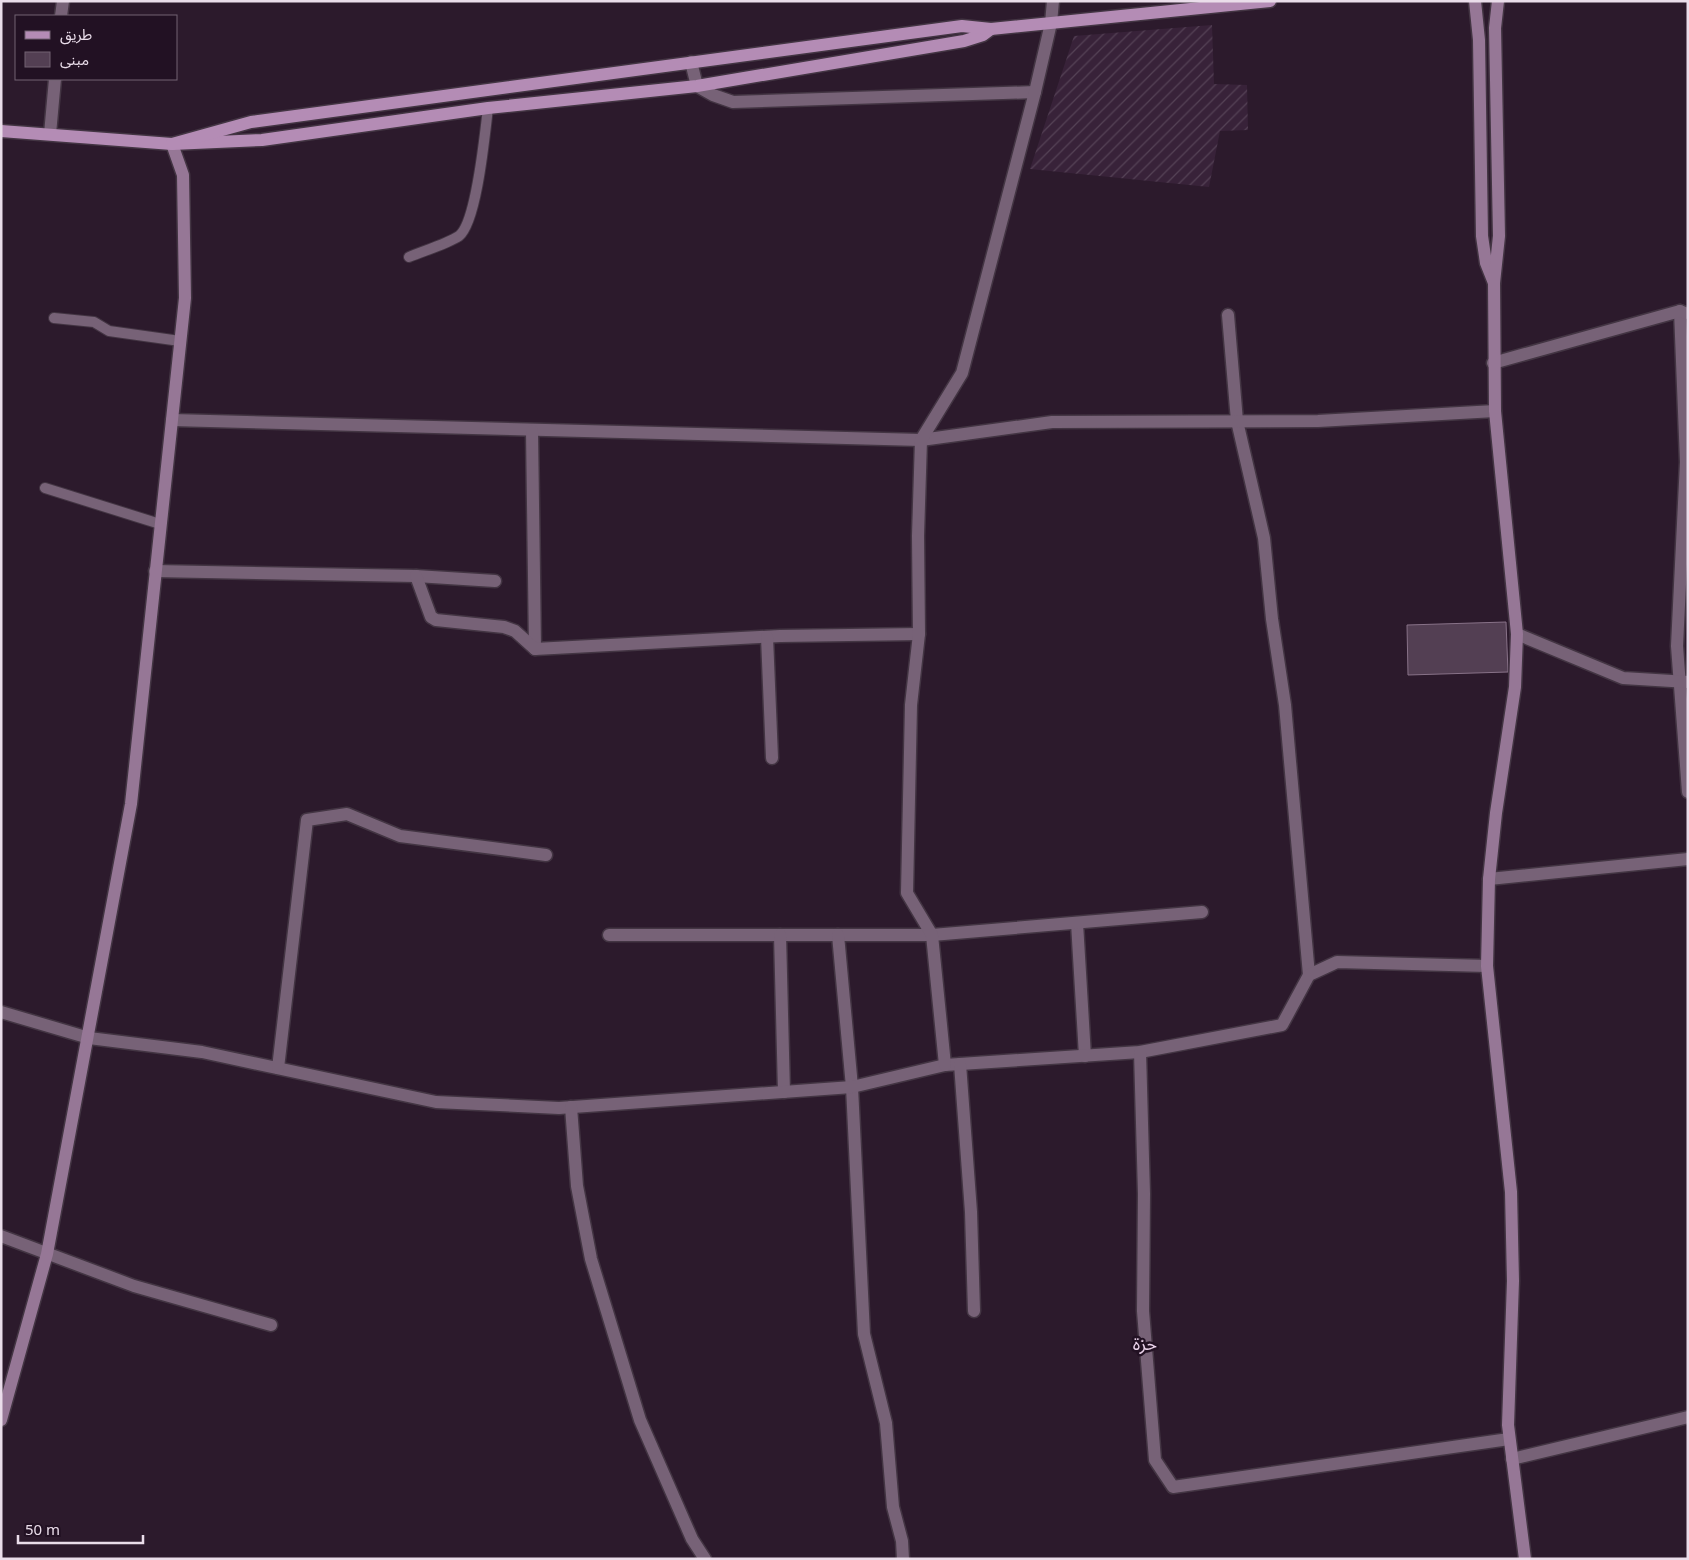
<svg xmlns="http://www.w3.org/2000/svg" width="1689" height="1560" font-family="Georgia,'Noto Sans Arabic',serif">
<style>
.industrial{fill:url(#industrial-furrows)}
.building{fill:#533f53;stroke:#887288}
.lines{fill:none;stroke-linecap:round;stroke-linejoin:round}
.lane-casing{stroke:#433543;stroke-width:12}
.street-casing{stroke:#433543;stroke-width:15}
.secondary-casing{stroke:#433543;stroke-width:15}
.primary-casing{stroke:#433543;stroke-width:15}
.lane{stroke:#776277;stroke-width:10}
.street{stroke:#776277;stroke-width:12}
.secondary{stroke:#967796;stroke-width:12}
.primary{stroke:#b48cb5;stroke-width:12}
.labels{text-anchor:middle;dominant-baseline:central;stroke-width:5;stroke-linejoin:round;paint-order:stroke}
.quarter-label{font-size:18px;fill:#ead2ea;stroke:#221123}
</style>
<defs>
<pattern id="industrial-furrows" width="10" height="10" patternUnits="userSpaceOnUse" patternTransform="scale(1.25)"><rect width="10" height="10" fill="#382239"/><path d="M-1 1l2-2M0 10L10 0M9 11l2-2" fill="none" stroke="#554256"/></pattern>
</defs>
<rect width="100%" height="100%" fill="#2c1a2c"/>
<polygon class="industrial" points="1212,25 1214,84 1247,85 1248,130 1220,131 1209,187 1030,169 1074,36"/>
<polygon class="building" points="1506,622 1508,672 1408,675 1407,625"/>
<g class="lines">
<defs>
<g id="lane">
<path d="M409 257C423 251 447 244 459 236 477 222 485 132 488 108"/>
<polyline points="54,318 94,322 109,331 180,341"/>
<polyline points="45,488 160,524"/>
</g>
<g id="street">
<polyline points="61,16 63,1"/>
<polyline points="691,62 697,86 713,95 733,102 1035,92"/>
<polyline points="50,134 55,79"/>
<polyline points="1680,311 1686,462 1677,646 1688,792"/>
<polyline points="1228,315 1237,421 1264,538 1272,619 1285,705 1309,975"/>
<polyline points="1493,363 1680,311 1685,313"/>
<polyline points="172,420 921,440 1052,422 1318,421 1495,411"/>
<polyline points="532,431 535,649"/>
<polyline points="155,571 416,576 495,581"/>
<polyline points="416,576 431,617 436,620 504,627 515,631 535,649 780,636 919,634"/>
<polyline points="1517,634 1623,678 1688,682"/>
<polyline points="767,637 772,758"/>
<polyline points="1489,879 1688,859"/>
<polyline points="1077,923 1085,1056"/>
<polyline points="609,935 932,935 1202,912"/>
<polyline points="780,935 784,1092"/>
<polyline points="838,935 852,1087 864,1334 886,1423 893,1507 902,1541 903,1559"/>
<polyline points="1,1012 89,1038 202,1052 436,1102 559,1108 852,1087 945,1065 1140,1052 1282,1025 1309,975 1337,962 1487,966"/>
<polyline points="1140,1052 1144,1194 1143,1311 1155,1460 1173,1487 1509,1439"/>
<polyline points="960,1064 971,1212 974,1311"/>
<polyline points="945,1065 932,935 907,893 911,705 919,634 918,536 921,440 962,373 1035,92 1051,23 1053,1"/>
<polyline points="278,1068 307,820 347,814 400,836 546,855"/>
<polyline points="571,1107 577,1186 591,1259 640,1420 692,1539 705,1559"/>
<polyline points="1,1236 134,1286 271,1325"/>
<polyline points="1512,1459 1688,1417"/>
</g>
<g id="secondary">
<polyline points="1475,1 1479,40 1482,236 1486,263 1494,283"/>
<polyline points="1498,1 1495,28 1499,236 1494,283 1495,411 1517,634 1515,687 1496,813 1489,879 1487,966 1511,1192 1513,1281 1508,1425 1525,1559"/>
<polyline points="1,1420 47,1254 131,804 185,298 183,175 172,144"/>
</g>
<g id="primary">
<polyline points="1,131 172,144 262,140 488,108 697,86 964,41 983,35 991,29"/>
<polyline points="172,144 251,122 962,26 991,29 1270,1"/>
</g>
</defs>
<use href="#lane" class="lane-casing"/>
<use href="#street" class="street-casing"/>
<use href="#secondary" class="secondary-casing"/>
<use href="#primary" class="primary-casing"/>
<use href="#lane" class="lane"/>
<use href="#street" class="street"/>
<use href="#secondary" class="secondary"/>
<use href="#primary" class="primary"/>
</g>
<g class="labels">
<g class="quarter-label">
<text x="1145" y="1344">حزة</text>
</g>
</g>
<rect width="1689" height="1560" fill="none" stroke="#eaddea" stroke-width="5"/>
<rect x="15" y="15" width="162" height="65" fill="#221123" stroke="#726373"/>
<rect x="25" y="31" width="25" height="8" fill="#b48cb5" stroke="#726373"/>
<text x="60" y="40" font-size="15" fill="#eaddea">طريق</text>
<rect x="25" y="52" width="25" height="15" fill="#533f53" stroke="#726373"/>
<text x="60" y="65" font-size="15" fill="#eaddea">مبنى</text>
<path d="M18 1535v8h125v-8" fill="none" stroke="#eaddea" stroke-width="2.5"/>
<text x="25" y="1535" font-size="15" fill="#eaddea" stroke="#221123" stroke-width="4" paint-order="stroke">50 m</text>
</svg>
